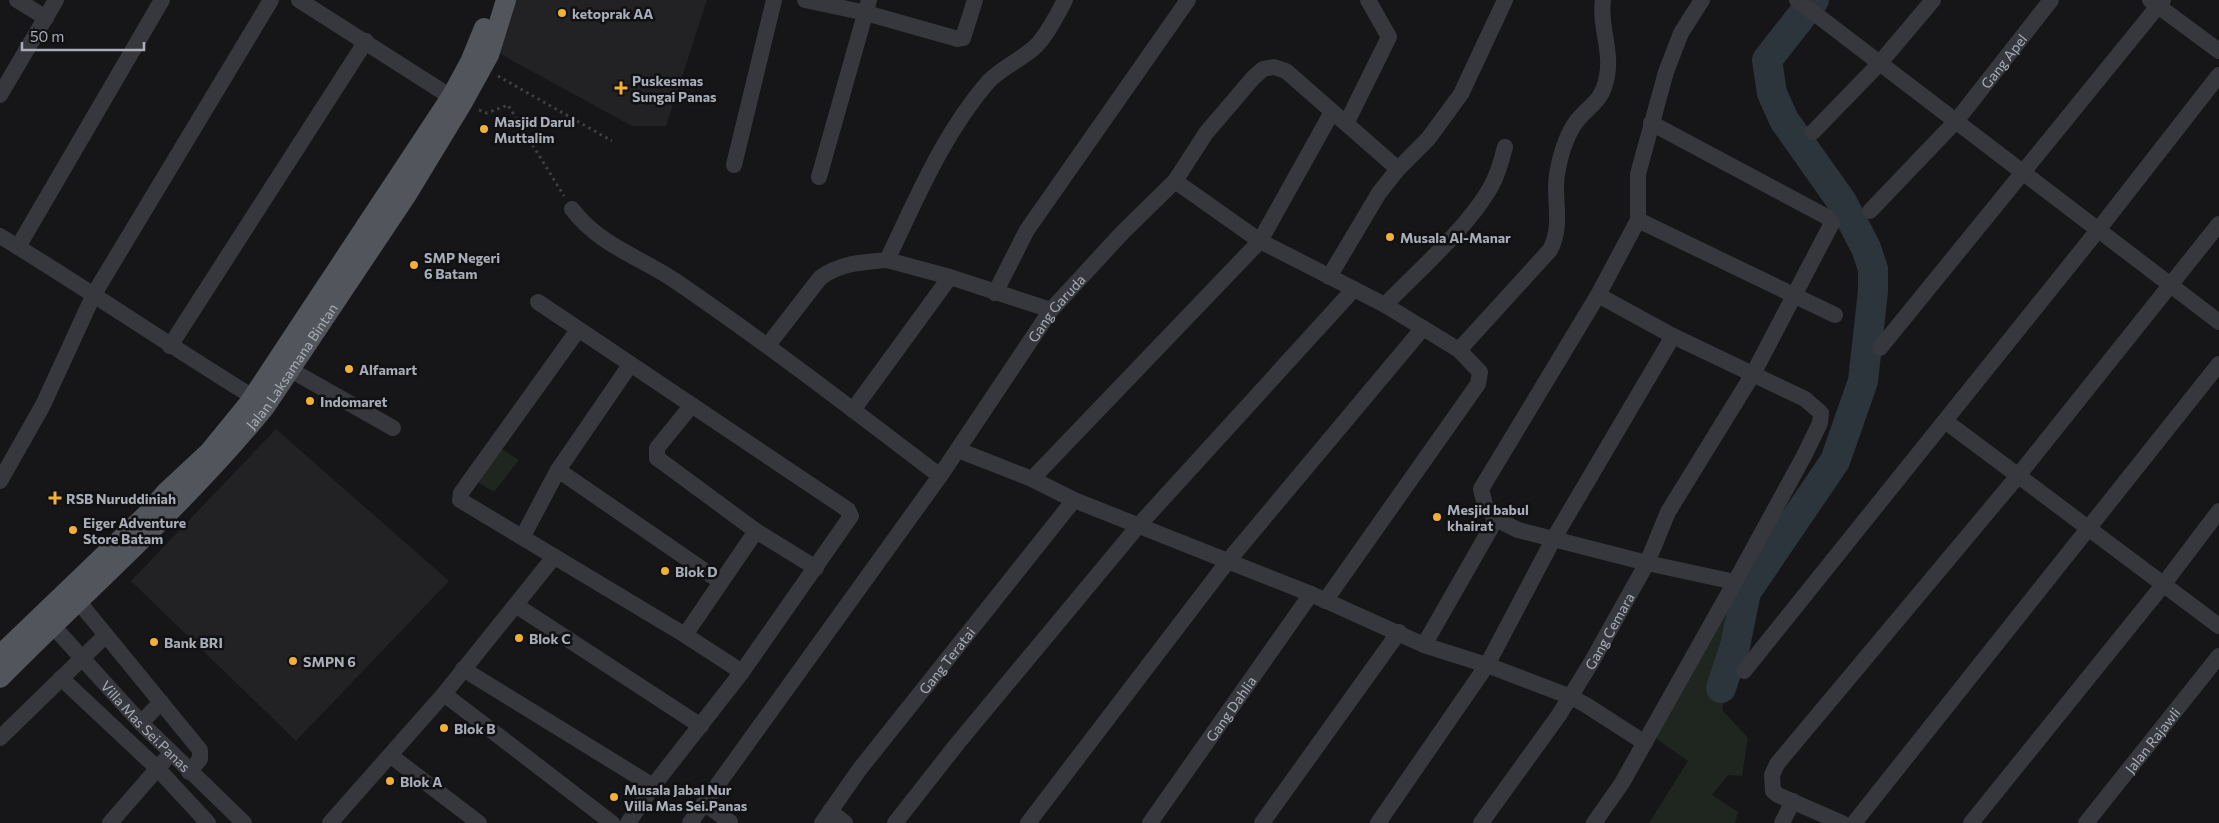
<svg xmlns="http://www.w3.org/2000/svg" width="2219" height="823" font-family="Commissioner,sans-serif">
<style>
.built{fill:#222225}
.green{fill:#1e261f}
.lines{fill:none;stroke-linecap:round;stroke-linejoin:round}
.river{stroke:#2c353c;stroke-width:30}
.path{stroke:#3d3f44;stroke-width:3;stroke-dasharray:2.5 4;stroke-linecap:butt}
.minor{stroke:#37383d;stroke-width:16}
.major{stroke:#53555c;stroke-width:20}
.poi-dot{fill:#f2b134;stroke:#111113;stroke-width:2}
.labels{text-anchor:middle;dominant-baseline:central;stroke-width:5;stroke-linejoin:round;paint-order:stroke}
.poi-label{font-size:14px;font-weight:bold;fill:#a8adb8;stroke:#111113;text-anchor:start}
.street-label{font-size:14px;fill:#a8adb8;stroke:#111113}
</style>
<rect width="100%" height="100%" fill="#161618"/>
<g class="built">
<polygon points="506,0 707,0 666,126 632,126 493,50"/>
<polygon points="276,429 449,581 296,741 131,581"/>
</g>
<g class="green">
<polygon points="494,444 519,460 494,492 469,477"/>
<polygon points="1723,611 1735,652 1722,710 1748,738 1742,776 1728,775 1712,795 1738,812 1735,823 1649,823 1688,761 1657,739 1660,724"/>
</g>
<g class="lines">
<polyline class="river" points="1721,688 1735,646 1746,592 1835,461 1863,381 1873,291 1873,269 1866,248 1842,202 1784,120 1772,93 1767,60 1814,0"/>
<g class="path">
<polyline points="498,76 612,141"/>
<polyline points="479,110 487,113 508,105 564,196"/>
</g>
<g class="minor">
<polyline points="17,0 46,18"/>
<polyline points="299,0 451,97"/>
<polyline points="805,0 866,13 958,39 963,38 975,0"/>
<polyline points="1797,0 2219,322"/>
<polyline points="2150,0 2219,51"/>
<polyline points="0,95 56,0"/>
<polyline points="1347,122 1389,37 1368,0"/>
<polyline points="1813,132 1879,64 1933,0"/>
<polyline points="734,165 774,0"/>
<polyline points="819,177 869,0"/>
<polyline points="1175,181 1260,241 1385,305 1459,350 1480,372 1478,384 1325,601"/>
<path d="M572 209C598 244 639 257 674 280 765 342 852 409 940 476"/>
<path id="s1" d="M1870 211 1957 120 2051 0"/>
<polyline points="1638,220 1835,315"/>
<path d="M0 236C86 288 168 345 253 397"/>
<polyline points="18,247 162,0"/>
<polyline points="887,260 950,277 1051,310"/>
<polyline points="1329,277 1379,193 1398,169 1428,139 1461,94 1505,0"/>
<polyline points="995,293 1027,230 1188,0"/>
<polyline points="1598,295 1673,336 1805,399 1821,413 1820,423 1804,456 1735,582"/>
<polyline points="538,302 848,510 851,516 742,672 653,786 628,823"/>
<path d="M1385 305C1417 272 1466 229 1489 190 1497 177 1501 162 1505 147"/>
<polyline points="578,330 461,493 460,500 685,635 742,672"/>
<path d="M768 345 820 278C840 263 863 262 887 260 917 198 943 134 988 82 1002 67 1023 59 1037 45 1049 32 1057 15 1065 0"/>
<polyline points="170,346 366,41"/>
<polyline points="1880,348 2163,0"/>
<path d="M1459 350 1550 250C1561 229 1556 210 1556 187 1556 174 1559 162 1563 149 1566 140 1570 130 1576 122 1591 103 1602 103 1607 76 1612 50 1599 25 1603 0"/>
<polyline points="289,369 393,428"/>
<polyline points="692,405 657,448 657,458 756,531 816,568"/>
<polyline points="853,410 950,277"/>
<polyline points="1945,421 2219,626"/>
<polyline points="958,450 1032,479 1074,500 1311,594 1424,645 1487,665 1571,697 1586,705 1645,743"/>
<polyline points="558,470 721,582"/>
<polyline points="1032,479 1260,241 1332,112"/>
<polyline points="0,481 43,405 94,294 271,0"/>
<polyline points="523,536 558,470 630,365"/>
<polyline points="78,601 200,750 200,759 189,772"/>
<polyline points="517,606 701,726"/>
<path id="s2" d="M52 625 141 723 244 823"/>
<polyline points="685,635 756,531"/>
<polyline points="1424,645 1496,519"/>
<polyline points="463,669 653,786"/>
<polyline points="1744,671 2098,230 2219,75"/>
<polyline points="61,678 157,768 208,823"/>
<polyline points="444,694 612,823"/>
<polyline points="141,723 161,702"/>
<polyline points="0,738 106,635"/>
<polyline points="391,756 479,823"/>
<polyline points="704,803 730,822"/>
<polyline points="830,811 845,823"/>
<polyline points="110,823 164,761"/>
<polyline points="330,823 444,694 554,557"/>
<path id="s3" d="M690 823 940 476 1051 310 1122 233 1175 181 1206 133 1253 78 1263 69 1274 67 1286 71 1398 169"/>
<path id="s4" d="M822 823 859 770 1074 500"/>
<polyline points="895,823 957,744 1139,525 1354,289"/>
<polyline points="1028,823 1228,561 1423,328"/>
<path id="s5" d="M1150 823 1311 594"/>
<polyline points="1262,823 1399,632"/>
<polyline points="1378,823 1487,665 1554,538 1673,336"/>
<path id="s6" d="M1481 823 1559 715 1591 663 1647 563 1668 512 1753 374 1832 223 1827 217 1651 123"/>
<polyline points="1594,823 1622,783 1735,582 1647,563 1518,530 1496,519 1485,505 1481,489 1598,295 1638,220 1638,174 1666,72 1681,33 1702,0"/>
<polyline points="1782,823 1793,801"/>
<polyline points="1842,823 1778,795 1773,791 1772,775 1777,764 2017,477 2219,224"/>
<polyline points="1854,823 2219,364"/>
<polyline points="1971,823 2163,585 2219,511"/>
<path id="s7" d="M2086 823 2219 656"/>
</g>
<g class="major">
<polyline points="0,655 148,513 166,492 209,452 249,403 451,97 470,62 484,28"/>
<path id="s8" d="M0 678C89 588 185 505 265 407L406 196 463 102 489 55 506 0"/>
</g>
</g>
<g class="poi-dot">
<circle cx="562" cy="13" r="5"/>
<path d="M618.5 80.5h5v5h5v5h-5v5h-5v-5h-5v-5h5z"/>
<circle cx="484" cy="129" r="5"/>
<circle cx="1390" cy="237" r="5"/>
<circle cx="414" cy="265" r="5"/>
<circle cx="349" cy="369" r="5"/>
<circle cx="310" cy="401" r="5"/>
<path d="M52.5 490.5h5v5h5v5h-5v5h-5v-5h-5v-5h5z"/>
<circle cx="1437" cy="517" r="5"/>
<circle cx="73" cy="530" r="5"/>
<circle cx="665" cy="571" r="5"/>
<circle cx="519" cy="638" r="5"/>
<circle cx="154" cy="642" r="5"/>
<circle cx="293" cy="661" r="5"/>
<circle cx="444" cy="728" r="5"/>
<circle cx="390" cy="781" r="5"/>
<circle cx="614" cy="797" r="5"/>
</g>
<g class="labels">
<g class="poi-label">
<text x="572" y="13">ketoprak AA</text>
<text x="632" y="80">Puskesmas<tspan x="632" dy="16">Sungai Panas</tspan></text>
<text x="494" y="121">Masjid Darul<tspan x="494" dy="16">Muttalim</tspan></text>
<text x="1400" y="237">Musala Al-Manar</text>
<text x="424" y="257">SMP Negeri<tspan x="424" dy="16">6 Batam</tspan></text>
<text x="359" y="369">Alfamart</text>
<text x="320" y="401">Indomaret</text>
<text x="66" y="498">RSB Nuruddiniah</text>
<text x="1447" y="509">Mesjid babul<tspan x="1447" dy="16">khairat</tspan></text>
<text x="83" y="522">Eiger Adventure<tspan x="83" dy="16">Store Batam</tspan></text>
<text x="675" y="571">Blok D</text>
<text x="529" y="638">Blok C</text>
<text x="164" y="642">Bank BRI</text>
<text x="303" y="661">SMPN 6</text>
<text x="454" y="728">Blok B</text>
<text x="400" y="781">Blok A</text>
<text x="624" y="789">Musala Jabal Nur<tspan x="624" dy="16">Villa Mas Sei.Panas</tspan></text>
</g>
<g class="street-label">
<text stroke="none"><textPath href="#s1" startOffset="201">Gang Apel</textPath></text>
<text stroke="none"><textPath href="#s3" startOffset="632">Gang Garuda</textPath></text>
<text stroke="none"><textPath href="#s8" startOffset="428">Jalan Laksamana Bintan</textPath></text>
<text stroke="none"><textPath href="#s6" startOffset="231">Gang Cemara</textPath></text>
<text stroke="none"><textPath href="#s4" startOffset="205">Gang Teratai</textPath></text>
<text stroke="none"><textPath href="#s5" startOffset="140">Gang Dahlia</textPath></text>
<text stroke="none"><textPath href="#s2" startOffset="138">Villa Mas Sei.Panas</textPath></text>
<text stroke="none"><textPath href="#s7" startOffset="106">Jalan Rajawli</textPath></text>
</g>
</g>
<path d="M22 42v8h122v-8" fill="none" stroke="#a8adb8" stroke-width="2.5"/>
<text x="30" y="42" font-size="15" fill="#a8adb8" stroke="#111113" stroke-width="4" paint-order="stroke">50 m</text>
</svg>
